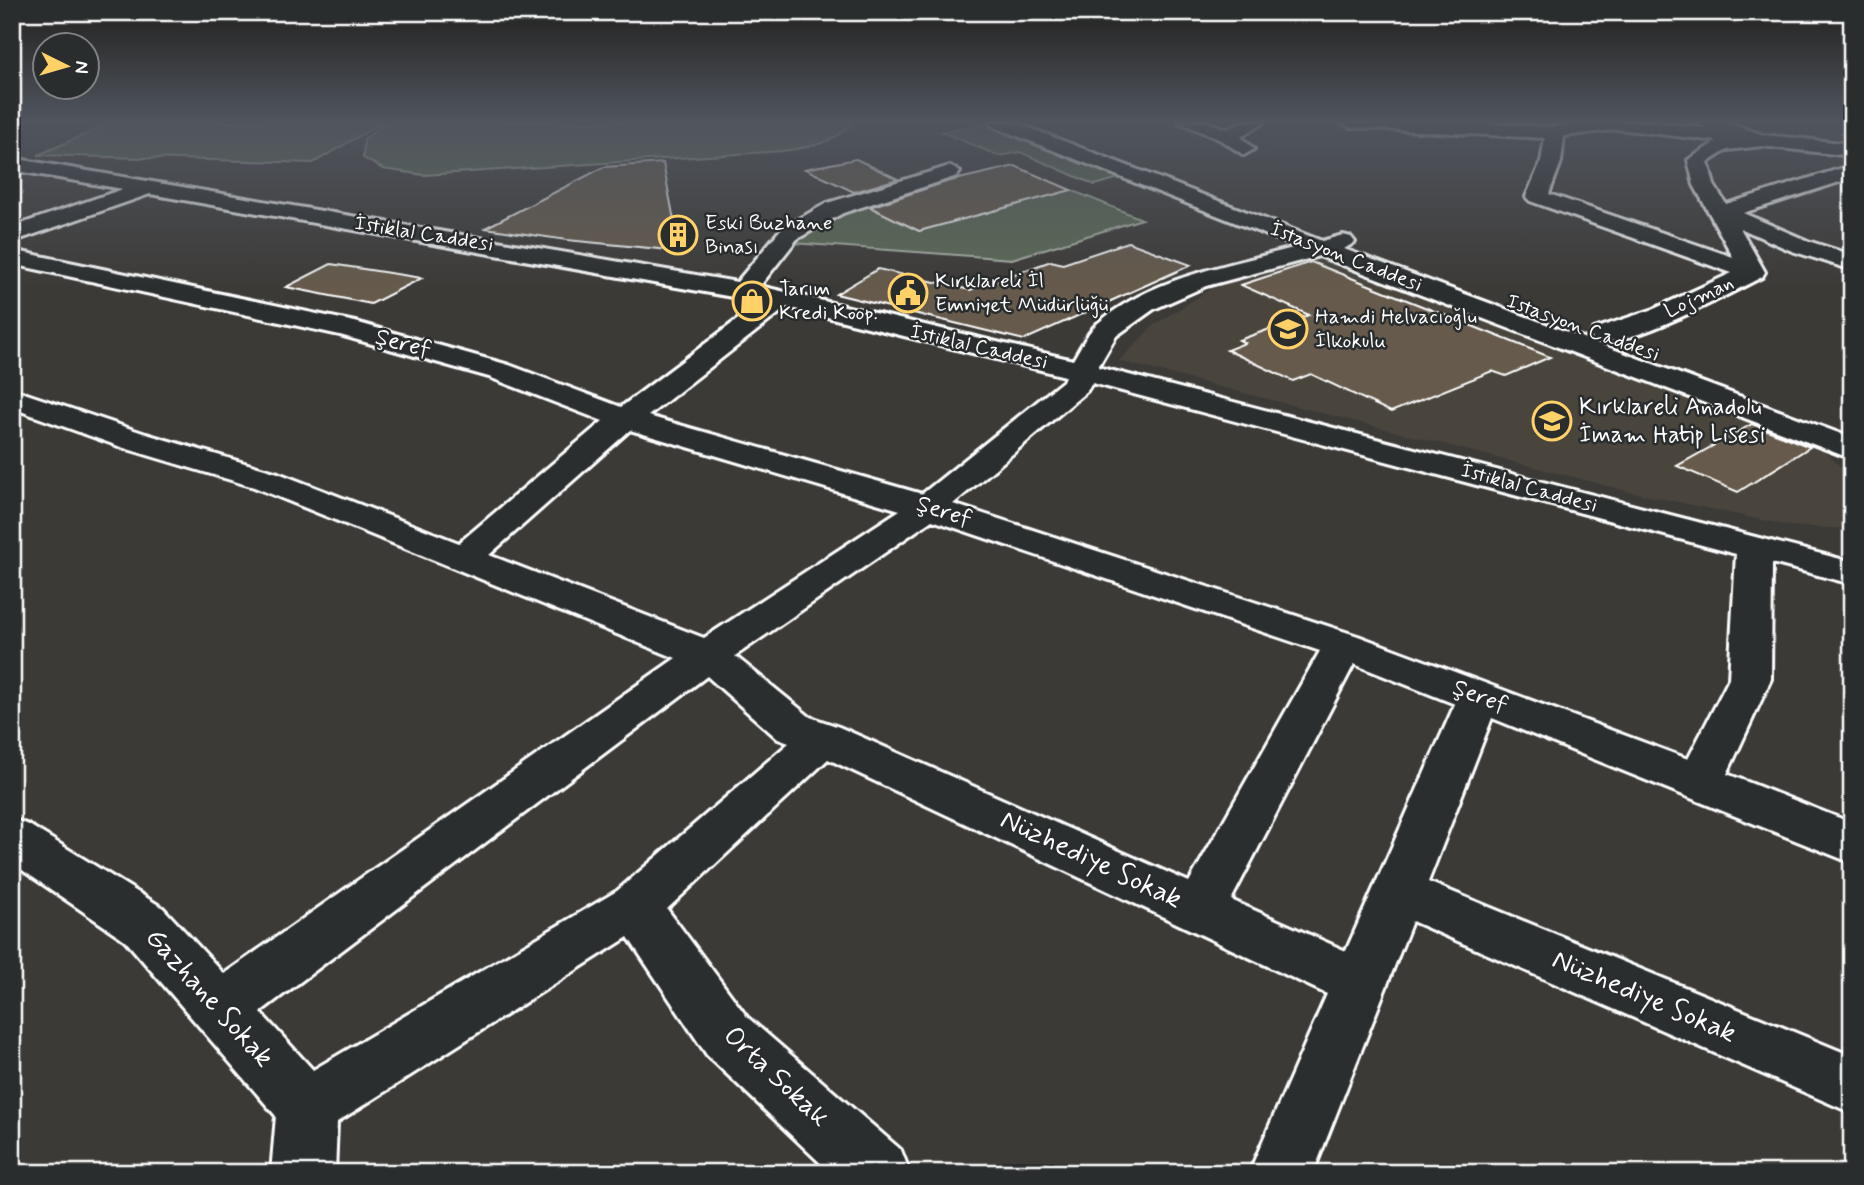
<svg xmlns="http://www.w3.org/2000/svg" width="1864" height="1185" font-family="Mynerve,sans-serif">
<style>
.built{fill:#48443d}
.green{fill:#5b6b54;stroke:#adb5aa;stroke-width:2}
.building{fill:#655a4c;stroke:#fff;stroke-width:2}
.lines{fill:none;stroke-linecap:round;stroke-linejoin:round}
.minor-casing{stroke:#fff;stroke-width:6}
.minor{fill:#2a2d2e;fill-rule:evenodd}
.labels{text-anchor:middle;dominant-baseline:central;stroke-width:5;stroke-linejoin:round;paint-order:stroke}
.far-poi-label{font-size:21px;fill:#fff;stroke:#2a2d2e;text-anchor:start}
.far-street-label{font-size:21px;fill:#fff;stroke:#2a2d2e}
.street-label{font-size:24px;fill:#fff;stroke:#2a2d2e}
.poi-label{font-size:24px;fill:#fff;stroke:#2a2d2e;text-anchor:start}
.near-street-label{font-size:28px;fill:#fff;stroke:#2a2d2e}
</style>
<rect width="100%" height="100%" fill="#3c3a37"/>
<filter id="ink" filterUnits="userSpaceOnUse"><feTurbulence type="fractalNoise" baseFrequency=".0143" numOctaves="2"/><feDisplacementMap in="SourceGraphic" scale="14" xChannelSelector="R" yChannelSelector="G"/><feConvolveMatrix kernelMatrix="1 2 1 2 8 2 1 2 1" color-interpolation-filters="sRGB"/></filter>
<g filter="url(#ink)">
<polygon class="built" points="1322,255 1818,446 1852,477 1852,529 1790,526 1631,492 1119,361 1154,325 1212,288"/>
<g class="green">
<polygon points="113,122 383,122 313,163 38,155"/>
<path d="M388 122H851C838 143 806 148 783 151L424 175 383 169 363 158 364 139Z"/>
<polygon points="994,122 1130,175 1095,185 1020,152 999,156 942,132"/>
<polygon points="1071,190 1142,219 1012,259 792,243 807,229 861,203 919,231"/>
</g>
<g class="building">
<polygon points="856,159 898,179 854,192 805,169"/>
<polygon points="663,163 680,251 567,240 485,228 604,167"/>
<polygon points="1015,166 1071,190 919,231 870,207 946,182"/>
<polygon points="1128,242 1191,265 1024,340 836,294 878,269 970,290 1051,261 1063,264"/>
<polygon points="1311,262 1510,341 1550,357 1506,376 1492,371 1391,412 1311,374 1293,381 1227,350 1245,343 1239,340 1309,315 1241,285"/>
<polygon points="331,264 422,278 371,304 286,287"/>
<polygon points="1752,424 1810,447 1738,492 1677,466"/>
</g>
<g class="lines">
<defs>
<g id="minor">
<path d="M989 122H1014L1322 241 1343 235 1351 237 1355 242 1344 249 1852 438V459L1319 256 1206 286 1154 309 1116 336 1098 367 1852 562V584L1772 563 1771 679 1727 774 1852 823V863L1492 718 1428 882 1852 1056V1113L1412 921 1313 1173H1249L1327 994 828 759 667 909 747 1017 901 1150 910 1173H831L707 1055 628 937 337 1122 335 1173H271L276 1116 125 940 12 863V819L29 825 163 908 224 974 676 658 254 487 124 448 12 408V389L146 434 278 473 459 543 603 421 489 377 340 335 12 264V250L355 322 509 365 621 407 761 302 150 194 12 242V227L123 189 12 170V158L737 282 781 229 827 203 950 166 960 172 957 176 843 213 797 239 760 286 1073 360C1080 349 1087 333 1097 324 1151 277 1230 265 1297 247L992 126ZM787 307 1065 376 1063 381 922 494 648 416ZM1092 383 1736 554 1729 679 1688 759 1358 636 953 504 1087 391ZM630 430 900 510 704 638 489 555ZM932 520 1320 651 1189 882 839 727 810 717 735 656ZM1354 664 1455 704 1346 951 1231 900ZM707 676 778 739 789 743 617 891 313 1070 260 1012Z"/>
<polygon points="1179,122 1206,122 1227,129 1241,122 1264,122 1241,137 1254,149 1244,155 1221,140"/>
<path d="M1340 122H1452L1554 127 1583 122H1650L1706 128 1696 122H1724L1764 135 1852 144V156L1762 146 1727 150 1708 162 1714 185 1726 204 1852 165V178L1743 213 1808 241 1852 255V270L1792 251 1740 228 1765 272 1762 277C1728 294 1628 349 1594 341L1590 335 1594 329 1654 309 1732 273 1530 201 1526 197 1541 162 1545 138 1349 127ZM1619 129 1717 141 1688 160 1694 185 1733 257 1549 194 1561 162 1564 136Z"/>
</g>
</defs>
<use href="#minor" class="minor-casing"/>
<use href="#minor" class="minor"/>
</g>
</g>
<linearGradient id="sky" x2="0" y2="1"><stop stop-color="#21201e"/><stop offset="0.42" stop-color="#50555e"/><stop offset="1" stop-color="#50555e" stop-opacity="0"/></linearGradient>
<rect width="1864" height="288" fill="url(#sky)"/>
<defs>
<symbol id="building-ring" viewBox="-11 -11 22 22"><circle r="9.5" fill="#2a2d2e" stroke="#ffd166" stroke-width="1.5"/><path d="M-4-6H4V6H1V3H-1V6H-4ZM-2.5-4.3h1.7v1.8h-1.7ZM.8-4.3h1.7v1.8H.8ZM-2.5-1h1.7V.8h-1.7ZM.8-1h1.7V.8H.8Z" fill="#ffd166"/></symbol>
<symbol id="civic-ring" viewBox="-11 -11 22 22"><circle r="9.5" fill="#2a2d2e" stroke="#ffd166" stroke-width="1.5"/><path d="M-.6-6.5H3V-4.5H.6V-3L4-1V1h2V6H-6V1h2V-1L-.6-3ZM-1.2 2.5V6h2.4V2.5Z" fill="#ffd166"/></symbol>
<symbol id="shop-ring" viewBox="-11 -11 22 22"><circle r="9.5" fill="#2a2d2e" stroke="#ffd166" stroke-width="1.5"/><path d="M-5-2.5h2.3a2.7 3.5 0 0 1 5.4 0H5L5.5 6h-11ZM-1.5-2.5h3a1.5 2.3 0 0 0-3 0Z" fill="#ffd166"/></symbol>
<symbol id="school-ring" viewBox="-11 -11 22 22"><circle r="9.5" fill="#2a2d2e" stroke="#ffd166" stroke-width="1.5"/><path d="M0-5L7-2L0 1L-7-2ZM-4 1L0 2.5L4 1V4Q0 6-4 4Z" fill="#ffd166"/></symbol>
</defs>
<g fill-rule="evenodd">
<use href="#building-ring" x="656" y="213" width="44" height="44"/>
<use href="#civic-ring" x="886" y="271" width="44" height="44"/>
<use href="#shop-ring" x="730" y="279" width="44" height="44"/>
<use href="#school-ring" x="1266" y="307" width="44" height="44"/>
<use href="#school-ring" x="1530" y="399" width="44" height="44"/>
</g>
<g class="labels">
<g class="far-poi-label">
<text x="705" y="223">Eski Buzhane<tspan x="705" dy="24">Binası</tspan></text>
<text x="935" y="281">Kırklareli İl<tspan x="935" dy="24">Emniyet Müdürlüğü</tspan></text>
<text x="779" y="289">Tarım<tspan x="779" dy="24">Kredi Koop.</tspan></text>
<text x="1315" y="317">Hamdi Helvacıoğlu<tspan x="1315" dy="24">İlkokulu</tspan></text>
</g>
<g class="far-street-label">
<text transform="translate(424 234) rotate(9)">İstiklal Caddesi</text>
<text transform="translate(1346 257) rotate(21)">İstasyon Caddesi</text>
<text transform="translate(1699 297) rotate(-25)">Lojman</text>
<text transform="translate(1583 328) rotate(20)">Istasyon Caddesi</text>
<text transform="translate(979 347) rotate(13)">İstiklal Caddesi</text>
<text transform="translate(1529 488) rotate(15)">İstiklal Caddesi</text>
</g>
<g class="street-label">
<text transform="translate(403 344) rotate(15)">Şeref</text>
<text transform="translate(944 512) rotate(18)">Şeref</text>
<text transform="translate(1480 697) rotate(21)">Şeref</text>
</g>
<g class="poi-label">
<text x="1579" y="407">Kırklareli Anadolu<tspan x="1579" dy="28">İmam Hatip Lisesi</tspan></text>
</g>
<g class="near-street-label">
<text transform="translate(1091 860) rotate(25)">Nüzhediye Sokak</text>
<text transform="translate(1644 997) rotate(23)">Nüzhediye Sokak</text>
<text transform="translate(209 998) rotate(48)">Gazhane Sokak</text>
<text transform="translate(776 1077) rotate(43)">Orta Sokak</text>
</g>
</g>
<rect width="1864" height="1185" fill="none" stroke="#2a2d2e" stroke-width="42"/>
<rect x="21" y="21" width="1822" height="1143" fill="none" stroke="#fff" stroke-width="2.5" filter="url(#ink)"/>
<g transform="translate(66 66) rotate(95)"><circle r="33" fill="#2a2d2e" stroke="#7f8182" stroke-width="2"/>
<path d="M0-5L12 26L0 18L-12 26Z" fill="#ffd166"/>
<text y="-10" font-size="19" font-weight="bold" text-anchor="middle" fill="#ffffff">N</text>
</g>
</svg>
